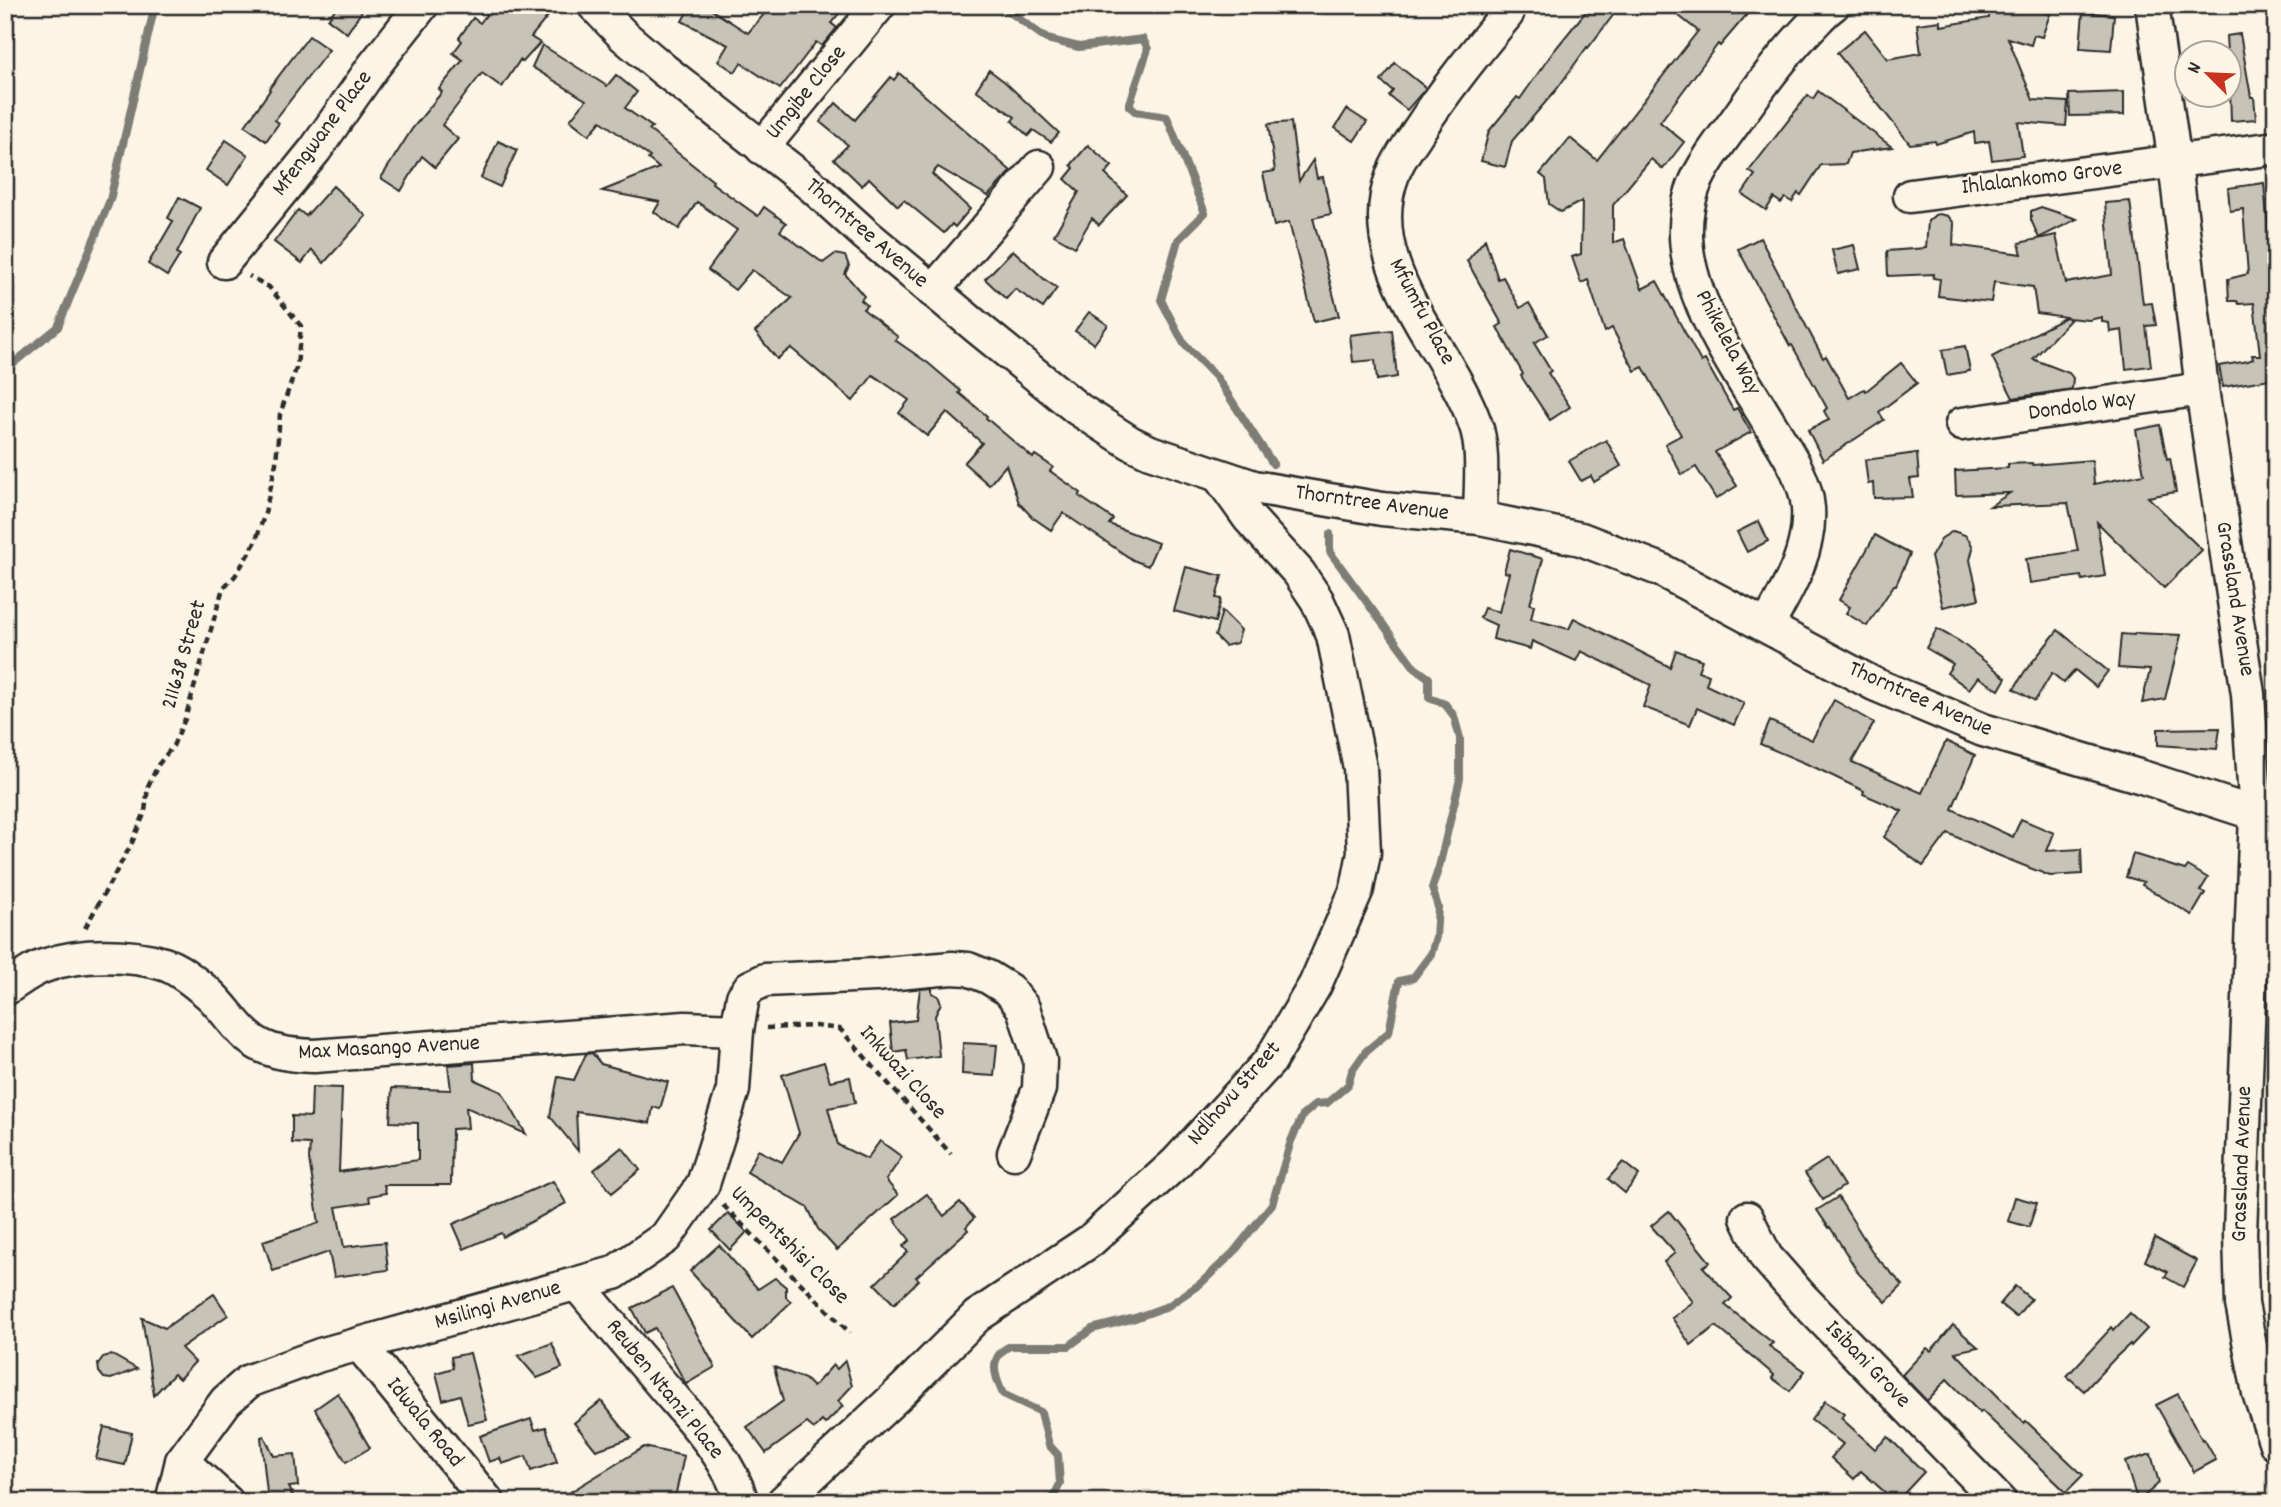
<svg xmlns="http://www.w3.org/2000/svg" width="2281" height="1507" font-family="Dekko,sans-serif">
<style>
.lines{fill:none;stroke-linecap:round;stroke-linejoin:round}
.stream{stroke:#7d7b74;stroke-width:8}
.building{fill:#c8c3b7;stroke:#2b2b2b;stroke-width:2}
.minor-casing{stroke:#2b2b2b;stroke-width:37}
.path{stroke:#2b2b2b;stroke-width:4.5;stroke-dasharray:7 5;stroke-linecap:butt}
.minor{stroke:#fcf5e5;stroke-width:32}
.labels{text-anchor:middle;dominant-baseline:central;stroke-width:5;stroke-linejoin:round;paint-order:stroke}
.street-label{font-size:23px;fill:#2b2b2b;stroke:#fcf5e5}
</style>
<rect width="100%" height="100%" fill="#fcf5e5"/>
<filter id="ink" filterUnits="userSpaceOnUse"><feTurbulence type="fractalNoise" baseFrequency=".0143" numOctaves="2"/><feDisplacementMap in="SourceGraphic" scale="14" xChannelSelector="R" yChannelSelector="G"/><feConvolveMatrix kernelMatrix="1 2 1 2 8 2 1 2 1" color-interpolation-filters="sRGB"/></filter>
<g filter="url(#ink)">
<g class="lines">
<g class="stream">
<polyline points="1000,5 1047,39 1079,47 1143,39 1148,49 1129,106 1136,112 1167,117 1205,213 1178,240 1161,300 1184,344 1217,378 1273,464"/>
<polyline points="5,370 58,327 110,200 155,5"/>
<path d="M1046 1502 1054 1496 1060 1484 1058 1455 1049 1445 1041 1412 1003 1394C994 1375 988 1357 1010 1346H1069L1092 1329 1135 1318 1168 1306 1200 1284 1233 1253 1272 1204 1291 1141 1303 1115 1316 1104 1327 1103 1348 1085 1352 1071 1366 1051 1389 1032 1399 981 1413 978 1431 954 1436 937 1438 907 1432 888 1439 867 1460 779V738L1454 716 1445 704 1429 698V678L1415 668 1330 552V534"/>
</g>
</g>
<g class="building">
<polygon points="338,5 366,5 347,33 328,19"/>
<polygon points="494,5 557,5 531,37 540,43 523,62 520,60 502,87 482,73 442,125 458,139 435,167 422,156 401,191 381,178 412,129 442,92 439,89 463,60 453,53 462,41 459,38 473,18 480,23"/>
<polygon points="691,5 704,5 748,33 772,5 846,5 831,23 837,28 822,46 816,42 780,89 741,63 735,72 718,61 728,45 682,21"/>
<polygon points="1591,5 1621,5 1588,48 1587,47 1557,89 1512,141 1505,167 1481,161 1489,131 1517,97 1520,99 1553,52"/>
<polygon points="1665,5 1755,5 1720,46 1718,44 1660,122 1684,142 1663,169 1651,159 1613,205 1613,243 1624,239 1642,289 1657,281 1701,362 1705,360 1733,410 1737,408 1751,432 1715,452 1737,486 1716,499 1696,467 1682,475 1665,444 1681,435 1643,367 1635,371 1612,328 1605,332 1588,280 1581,283 1572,257 1581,254 1582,201 1561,212 1549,204 1546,179 1540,174 1570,138 1597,160 1698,31"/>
<polygon points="1989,5 2025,5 2050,14 2042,37 2034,35 2031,45 2008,38 2033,100 2068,102 2066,126 2018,122 2023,156 1992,160 1989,141 1975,143 1974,132 1936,144 1935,141 1910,144 1837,53 1865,30 1888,59 1921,53 1917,24 1941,21 1941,26 1989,18"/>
<polygon points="2083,12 2114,15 2111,50 2080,48"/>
<polygon points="2240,34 2251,97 2254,97 2256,119 2231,121 2229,52 2227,52 2226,36"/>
<polygon points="309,36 329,50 275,120 279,123 266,141 245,126 270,90 269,89"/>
<polygon points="542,45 607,86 616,75 637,92 625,108 652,127 649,130 713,181 712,183 758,216 764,207 786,223 780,231 823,263 835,254 845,256 849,266 845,274 864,296 861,300 867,305 863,309 898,337 895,340 928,363 961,391 959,393 987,416 986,418 1033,458 1035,455 1053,467 1050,471 1081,493 1079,496 1113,519 1109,524 1158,543 1148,566 1133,560 1063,513 1051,530 1032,517 1019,503 1006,465 989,485 964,463 982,443 947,412 927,436 899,413 909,400 873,375 853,401 791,348 777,359 755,332 792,298 752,270 735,290 708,270 737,230 697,202 679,229 654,212 660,202 602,191 659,168 648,159 650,157 601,121 589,135 570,120 586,100 532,67"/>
<polygon points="1395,63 1426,88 1407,110 1389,96 1393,91 1381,81"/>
<polygon points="989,70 1005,82 1059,133 1051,142 1033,130 1028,136 1012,121 1015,117 976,90"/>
<polygon points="899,73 1011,171 988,196 938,167 932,174 970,209 955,227 952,224 944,233 904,200 898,206 869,178 862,186 834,159 848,145 820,122 836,103 855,120 891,77 894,80"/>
<polygon points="1818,91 1892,147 1850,153 1846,164 1821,165 1801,195 1798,193 1792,202 1785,198 1781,203 1774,198 1766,210 1742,194 1755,175 1749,171 1808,95 1813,99"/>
<polygon points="2124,92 2124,115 2070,116 2069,94"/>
<polygon points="1347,109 1367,122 1354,141 1335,128"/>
<polygon points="1291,122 1299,181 1313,160 1317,178 1323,177 1331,214 1313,218 1339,316 1314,322 1289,222 1274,226 1263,173 1275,171 1268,124"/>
<polygon points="226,140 248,155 228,185 206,170"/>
<polygon points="498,141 517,150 500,187 481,178"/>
<polygon points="1088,145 1112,166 1105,174 1127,195 1099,225 1092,218 1075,247 1054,235 1079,192 1065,179 1074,168 1071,165"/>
<polygon points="2264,183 2272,275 2275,275 2276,290 2276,378 2223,387 2219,366 2248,361 2253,359 2252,355 2260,355 2254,303 2239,304 2237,301 2229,301 2228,279 2248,274 2243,209 2230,211 2228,188"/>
<polygon points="333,186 366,216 324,263 312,250 302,263 274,242 298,210 306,216"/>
<polygon points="179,197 200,208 177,253 180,255 167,276 148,264 173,221 168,218"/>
<polygon points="2130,201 2143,304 2152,303 2156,325 2146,326 2151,366 2126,369 2122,330 2110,332 2109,323 2102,322 2102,317 2089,320 2068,318 2070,320 2033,359 2069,373 2073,378 2072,389 2013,398 1992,357 2066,317 2037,313 2033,287 1994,282 1991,302 1938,296 1940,279 1933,278 1934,274 1888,276 1887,251 1926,248 1928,221 1935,215 1939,214 1948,216 1954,223 1953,245 2022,254 2019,243 2056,235 2066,283 2112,275 2105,203"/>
<polygon points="2041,207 2077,219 2039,238 2031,220 2031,211"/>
<polygon points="1760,238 1823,358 1826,356 1849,398 1864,389 1866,391 1901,363 1917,383 1879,412 1884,420 1823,460 1808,430 1829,420 1824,411 1827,408 1792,345 1790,346 1738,249"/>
<polygon points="1485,239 1498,279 1503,277 1520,308 1529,303 1548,335 1534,343 1551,371 1548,373 1570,407 1550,420 1521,376 1523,374 1497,327 1502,324 1467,261"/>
<polygon points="1854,245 1860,269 1838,274 1832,250"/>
<polygon points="1013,250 1044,279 1057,288 1043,308 1015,289 1006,299 985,279"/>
<polygon points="1089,312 1108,325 1094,344 1075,331"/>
<polygon points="1392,330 1397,377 1377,380 1375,360 1353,362 1350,335"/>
<polygon points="1965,346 1970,371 1947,375 1942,350"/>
<polygon points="2160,425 2167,459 2170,458 2176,492 2148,497 2202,550 2164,588 2097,522 2105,576 2082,580 2081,576 2030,583 2026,559 2078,551 2068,503 1990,506 2010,493 1956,495 1955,471 2008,468 2008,464 2032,463 2033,465 2092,460 2094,484 2144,474 2136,430"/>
<polygon points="1606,440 1621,466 1594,482 1591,476 1581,481 1569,461"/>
<polygon points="1917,453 1919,478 1910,479 1913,497 1874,498 1873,483 1868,484 1865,460"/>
<polygon points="1759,521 1768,541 1747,552 1737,532"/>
<polygon points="1953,531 1965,535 1970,541 1973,548 1970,560 1979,599 1943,607 1931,557 1942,538"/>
<polygon points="1875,535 1910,554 1896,585 1894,585 1867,626 1846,613 1850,607 1839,600"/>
<polygon points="1510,549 1543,559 1530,604 1534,605 1531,619 1569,629 1574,618 1670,667 1676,650 1702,660 1698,671 1709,675 1706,685 1744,703 1734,725 1697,708 1690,725 1643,707 1651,685 1581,651 1576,661 1532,641 1530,649 1493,639 1496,625 1480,618 1484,608 1499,612 1509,573 1504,572"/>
<polygon points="1186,567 1222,576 1216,598 1221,599 1215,622 1174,611"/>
<polygon points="1222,611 1241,630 1237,643 1225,646 1215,636"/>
<polygon points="1937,629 1959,641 2006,678 1999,690 1978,677 1969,689 1947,673 1953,664 1926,648"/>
<polygon points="2058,630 2108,671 2096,687 2075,670 2064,683 2052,673 2035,701 2014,689 2025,671"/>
<polygon points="2135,633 2181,635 2165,699 2142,703 2150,670 2118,668 2121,634 2134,635"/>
<polygon points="1834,700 1874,723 1852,762 1922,793 1946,741 1975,755 1952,809 2013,837 2021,819 2054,833 2047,851 2081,849 2082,874 2050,876 1990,852 1990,853 1948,833 1923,866 1884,837 1902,811 1863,794 1864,791 1814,767 1760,744 1770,721 1812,740"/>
<polygon points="2220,728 2217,749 2158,745 2158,729"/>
<polygon points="2133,854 2185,870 2188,866 2208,878 2200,891 2205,893 2192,915 2142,885 2144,882 2126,877"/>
<polygon points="932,988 932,993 938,996 941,1003 935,1016 939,1056 908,1060 906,1050 893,1052 890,1023 916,1020 920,989"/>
<polygon points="963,1043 997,1045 994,1076 962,1074"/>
<polygon points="592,1053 601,1064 668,1082 660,1109 653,1107 650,1123 576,1112 578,1151 550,1116 558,1077 574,1080 586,1054"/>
<polygon points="824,1062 830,1081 850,1077 855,1103 828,1108 838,1145 867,1159 880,1141 902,1157 886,1180 898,1195 837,1250 818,1229 808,1208 747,1172 758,1150 782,1162 799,1133 782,1075"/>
<polygon points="474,1063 475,1080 502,1092 526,1134 466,1107 468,1128 452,1129 451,1185 384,1185 386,1193 369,1196 370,1202 336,1207 344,1247 385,1242 388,1270 334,1277 329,1252 273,1271 263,1241 319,1223 309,1159 310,1144 292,1143 292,1116 311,1117 312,1087 342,1088 339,1172 418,1160 418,1123 390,1122 392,1088 451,1090 448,1065"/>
<polygon points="622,1147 640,1170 612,1193 594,1170"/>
<polygon points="1827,1159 1844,1186 1823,1200 1805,1173"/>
<polygon points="1623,1162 1639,1175 1625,1193 1608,1179"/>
<polygon points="553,1181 566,1203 503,1237 501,1233 464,1249 453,1224"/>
<polygon points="927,1194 944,1216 960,1202 974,1218 966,1227 968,1230 916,1277 919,1280 894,1304 875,1284 908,1252 903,1246 910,1240 894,1219"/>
<polygon points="1838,1197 1875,1256 1903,1285 1886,1302 1859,1274 1830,1227 1829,1228 1817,1210"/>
<polygon points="2015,1197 2037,1203 2029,1227 2008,1221"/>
<polygon points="1669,1211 1710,1262 1703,1267 1732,1298 1725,1305 1773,1343 1769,1346 1805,1371 1790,1391 1772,1378 1774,1375 1716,1326 1691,1345 1672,1318 1693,1302 1664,1262 1675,1253 1651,1226"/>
<polygon points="728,1213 747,1232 730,1250 711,1230"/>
<polygon points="2155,1238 2197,1261 2183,1287 2165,1277 2168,1272 2145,1261"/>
<polygon points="719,1245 758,1289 775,1278 786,1287 786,1297 791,1302 752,1339 690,1271"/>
<polygon points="2015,1286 2031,1299 2016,1317 2000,1304"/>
<polygon points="672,1288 715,1367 686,1384 655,1328 645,1333 632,1308"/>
<polygon points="214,1294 228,1315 181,1348 195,1362 179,1379 174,1374 154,1395 142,1318 165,1328"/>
<polygon points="2130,1313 2147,1329 2131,1346 2130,1344 2116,1357 2084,1391 2067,1376 2112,1327 2114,1330"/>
<polygon points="1953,1325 1978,1347 1955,1352 2024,1423 2026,1421 2083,1475 2066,1492 1982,1411 1980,1413 1947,1379 1927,1401 1902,1375 1927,1348 1931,1351"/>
<polygon points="552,1343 562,1368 537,1378 518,1356"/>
<polygon points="470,1353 487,1420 468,1424 460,1395 443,1400 436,1373 453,1368 451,1357"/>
<polygon points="110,1355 114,1356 137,1369 111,1379 104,1378 99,1372 98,1364 103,1357"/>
<polygon points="845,1361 852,1386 838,1401 843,1406 825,1424 822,1421 814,1429 807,1423 766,1453 747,1427 783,1401 774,1367 805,1379 813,1387 833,1365 837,1369"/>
<polygon points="338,1393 370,1448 346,1462 315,1409"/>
<polygon points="2178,1394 2202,1440 2204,1439 2216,1460 2194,1472 2156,1405"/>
<polygon points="601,1401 631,1438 596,1450 574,1423"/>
<polygon points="1825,1401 1844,1414 1841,1418 1875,1449 1888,1437 1924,1472 1896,1502 1861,1471 1854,1479 1831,1458 1843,1444 1811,1420"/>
<polygon points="531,1419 535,1430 546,1427 557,1462 531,1471 526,1456 502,1464 500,1458 489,1462 480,1436"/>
<polygon points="104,1427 132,1433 125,1465 96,1459"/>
<polygon points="264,1436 274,1456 295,1454 298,1486 289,1487 296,1502 268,1502 261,1437"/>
<polygon points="644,1447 684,1456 674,1502 554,1502"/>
<polygon points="2151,1454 2159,1483 2138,1502 2125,1462"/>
</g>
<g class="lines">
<defs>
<g id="minor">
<polyline points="594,5 624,36 664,70 812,186 865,234 978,328 1078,409 1131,443 1150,452 1254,487 1382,509 1480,518 1581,539 1659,569 1874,684 1983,730 2142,777 2256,814 2276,815"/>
<polyline points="2152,5 2175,163 2202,389 2248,694 2256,814 2240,1233 2242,1304 2259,1393 2276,1444"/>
<polyline points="762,148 879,5"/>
<polyline points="1910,196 2276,148"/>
<polyline points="224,262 315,150 373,67 422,5"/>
<polyline points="933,291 1039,167"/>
<polyline points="1962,424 2202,389"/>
<path d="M1480 518C1480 490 1485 449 1475 423 1446 343 1358 264 1393 174 1398 159 1409 146 1417 133 1444 91 1475 53 1507 14"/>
<path d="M1767 626C1787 590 1811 552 1808 508 1806 479 1786 450 1771 426 1731 358 1662 269 1694 186 1704 162 1722 140 1737 119 1759 87 1783 55 1810 27 1817 20 1824 11 1833 5"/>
<path d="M5 989C18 981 32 969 47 965 80 953 131 954 164 964 180 969 195 983 208 993 223 1006 233 1024 248 1037 267 1053 290 1055 314 1056L685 1028 737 1030"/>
<polyline points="1747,1218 1766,1257 1803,1299 2000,1502"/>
<path d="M577 1284C606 1319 635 1353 664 1387 693 1421 729 1458 742 1502"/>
<polyline points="360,1345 488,1502"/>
<polyline points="182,1461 227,1502"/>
<polyline points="172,1502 182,1461 226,1401 249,1381 320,1355 614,1273 666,1237 703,1184 733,1090 737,1030 743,997 750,987 765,980 875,975 952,968 968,969 988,977 1009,990 1023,1008 1040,1060 1039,1089 1014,1153"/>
<polyline points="783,1502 903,1390 977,1316 1090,1241 1176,1163 1270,1061 1315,985 1357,889 1364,853 1360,768 1333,635 1317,600 1299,573 1249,518 1219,476"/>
</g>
</defs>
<use href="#minor" class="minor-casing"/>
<g class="path">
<polyline points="85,928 131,845 145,812 148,786 158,765 173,746 185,719 223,588 235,576 255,543 265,513 276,463 280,414 297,366 301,326 269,287 249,276"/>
<polyline points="766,1028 816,1026 840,1029 951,1154"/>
<polyline points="723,1205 850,1333"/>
</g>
<use href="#minor" class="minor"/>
</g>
</g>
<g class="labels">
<g class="street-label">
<text transform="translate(807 93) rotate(-51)">Umgibe Close</text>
<text transform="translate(323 134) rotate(-53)">Mfengwane Place</text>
<text transform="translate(2042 179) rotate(-7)">Ihlalankomo Grove</text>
<text transform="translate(866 234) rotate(41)">Thorntree Avenue</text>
<text transform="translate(1421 312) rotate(62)">Mfumfu Place</text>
<text transform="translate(1727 343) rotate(62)">Phikelela Way</text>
<text transform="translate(2082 407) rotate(-8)">Dondolo Way</text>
<text transform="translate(1372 504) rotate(8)">Thorntree Avenue</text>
<text transform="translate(2234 599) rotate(81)">Grassland Avenue</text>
<text transform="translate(185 655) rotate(-74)">211638 Street</text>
<text transform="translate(1920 700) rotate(24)">Thorntree Avenue</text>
<text transform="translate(389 1049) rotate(-3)">Max Masango Avenue</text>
<text transform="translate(902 1073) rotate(48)">Inkwazi Close</text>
<text transform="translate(1235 1094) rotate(-49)">Ndlhovu Street</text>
<text transform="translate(2243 1164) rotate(-88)">Grassland Avenue</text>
<text transform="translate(789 1246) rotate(45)">Umpentshisi Close</text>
<text transform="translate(498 1306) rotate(-16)">Msilingi Avenue</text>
<text transform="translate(1867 1365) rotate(46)">Isibani Grove</text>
<text transform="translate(664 1390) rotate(51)">Reuben Ntanzi Place</text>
<text transform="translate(424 1423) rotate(51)">Idwala Road</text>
</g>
</g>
<rect width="2281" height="1507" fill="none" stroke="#fcf5e5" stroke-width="28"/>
<rect x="14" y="14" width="2253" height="1479" fill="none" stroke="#2b2b2b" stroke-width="2.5" filter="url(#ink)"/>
<g transform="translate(2208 74) rotate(294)"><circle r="33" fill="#fcf5e5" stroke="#a8a49b" stroke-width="2"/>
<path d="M0-5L12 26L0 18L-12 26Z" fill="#c8321e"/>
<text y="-10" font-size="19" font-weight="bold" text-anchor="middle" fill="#2b2b2b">N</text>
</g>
</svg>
